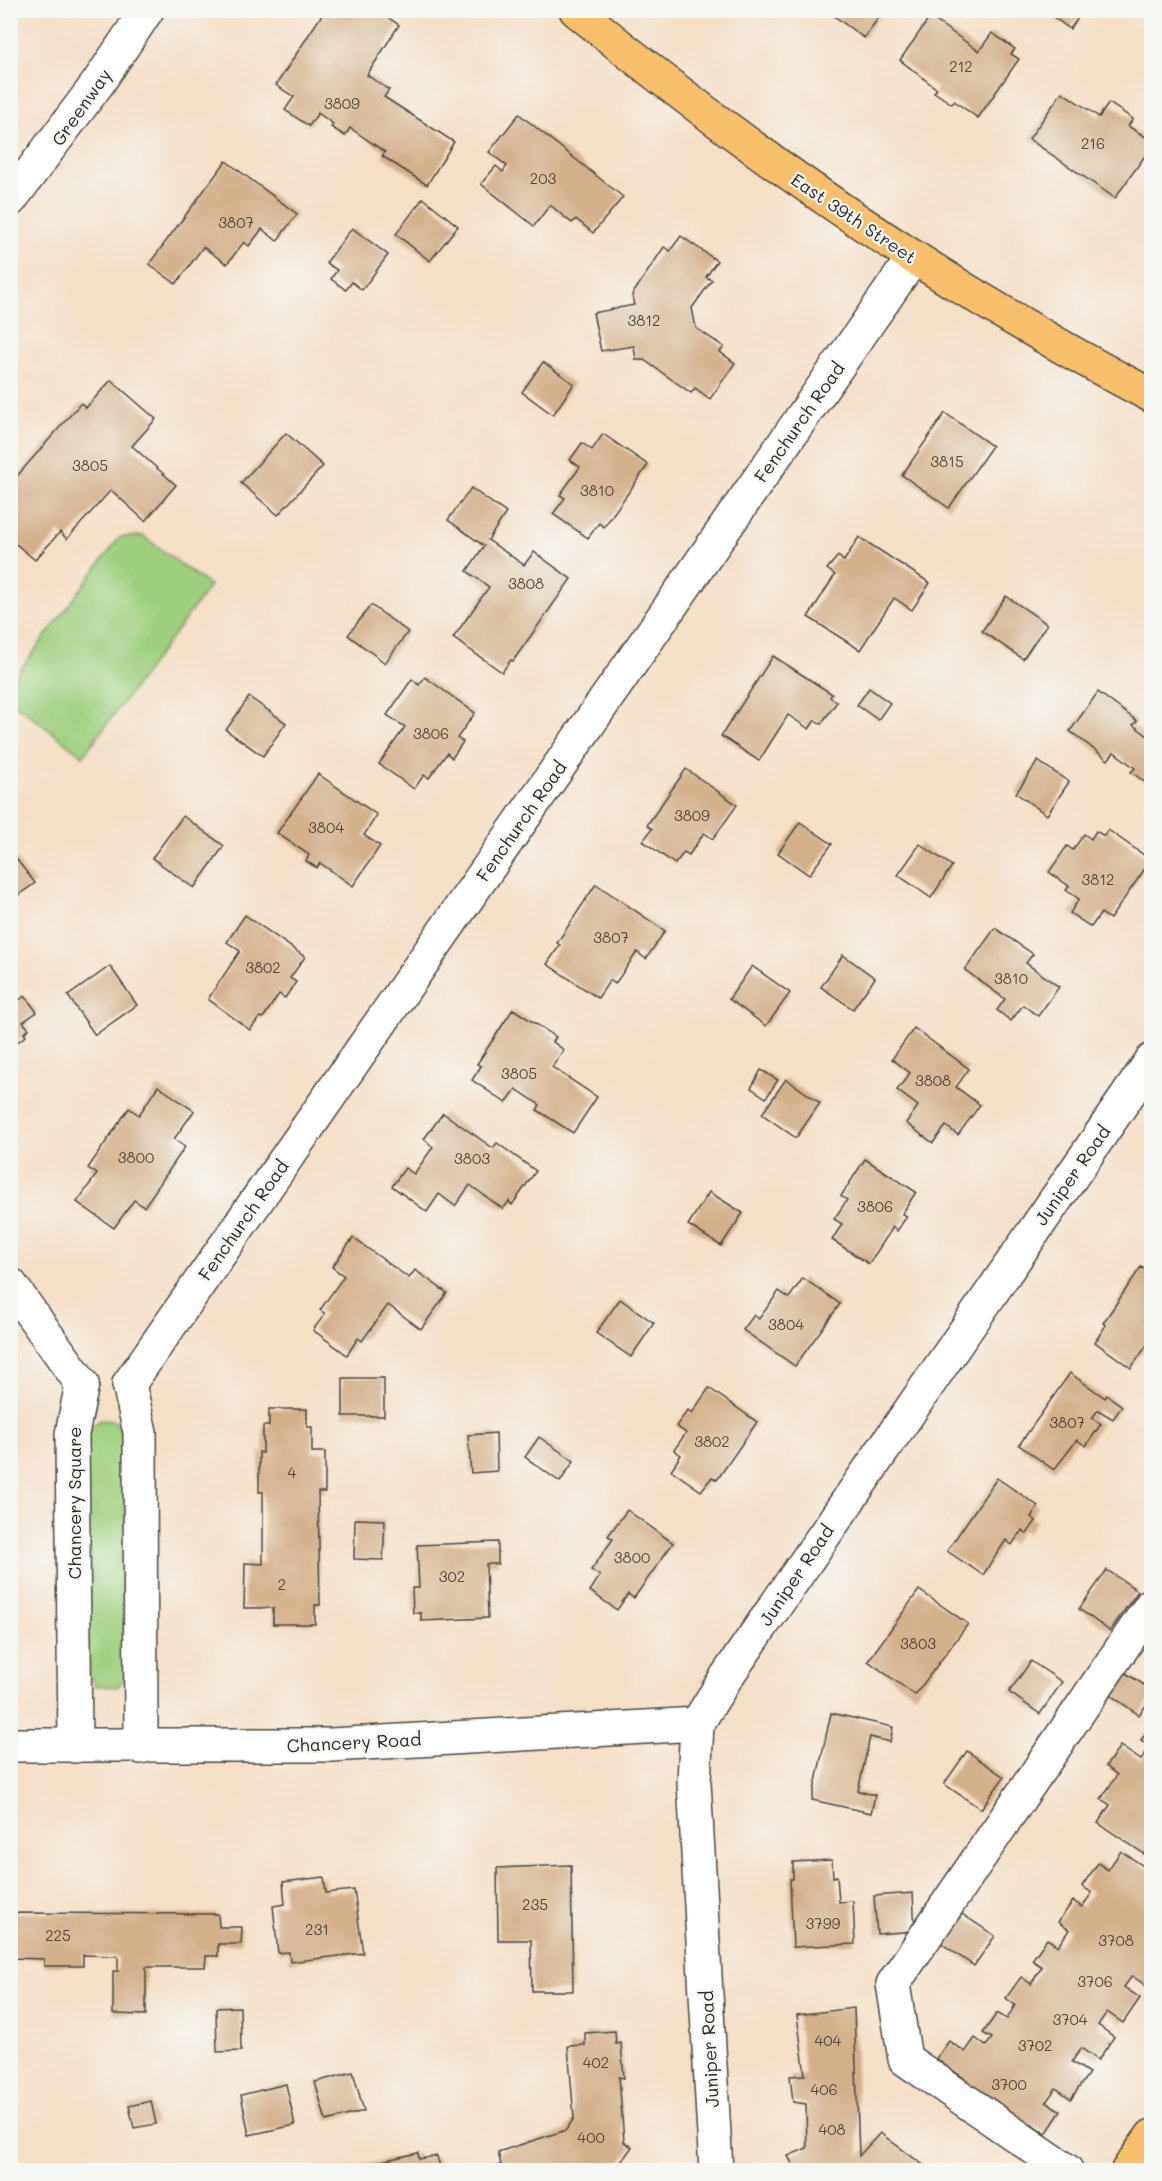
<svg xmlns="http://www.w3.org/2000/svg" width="1162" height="2181" font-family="Mali,sans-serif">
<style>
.green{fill:#9fcf7d;stroke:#657d54;stroke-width:1.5}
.building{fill:#d2b089}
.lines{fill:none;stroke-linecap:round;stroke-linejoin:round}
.minor-casing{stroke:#494642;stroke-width:36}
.major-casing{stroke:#494642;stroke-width:36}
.minor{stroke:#fff;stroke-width:33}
.major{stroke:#f8bf6c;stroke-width:33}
.labels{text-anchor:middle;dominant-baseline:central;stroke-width:4.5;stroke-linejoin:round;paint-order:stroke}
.number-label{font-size:15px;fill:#554c42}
.street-label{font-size:18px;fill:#2b2b2b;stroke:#f6f6f2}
</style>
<rect width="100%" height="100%" fill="#f6f6f2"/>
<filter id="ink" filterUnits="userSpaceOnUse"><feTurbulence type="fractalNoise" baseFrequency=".0167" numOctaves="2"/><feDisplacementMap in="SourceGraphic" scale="12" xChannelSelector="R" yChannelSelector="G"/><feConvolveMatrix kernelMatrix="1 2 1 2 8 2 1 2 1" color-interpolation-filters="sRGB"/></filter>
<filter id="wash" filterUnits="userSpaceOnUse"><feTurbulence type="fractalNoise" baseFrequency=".008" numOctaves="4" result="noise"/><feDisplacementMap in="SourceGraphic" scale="24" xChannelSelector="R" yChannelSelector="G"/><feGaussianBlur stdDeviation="1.35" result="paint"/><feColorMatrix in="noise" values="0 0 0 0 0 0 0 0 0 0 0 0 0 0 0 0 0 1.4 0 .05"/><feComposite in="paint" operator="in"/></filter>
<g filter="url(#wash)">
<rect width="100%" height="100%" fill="#f4dfc7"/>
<g class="green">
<polygon points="143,536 210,586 83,756 11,701 11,682 120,537"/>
<polygon points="100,1420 114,1421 125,1432 125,1678 118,1687 96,1686 89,1676 86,1442 90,1428"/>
</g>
<g id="blocks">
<g class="building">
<polygon points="325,10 377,10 399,25 367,75 389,90 384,97 454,142 427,185 382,156 385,152 350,128 345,136 331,127 333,124 318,113 309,126 285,110 294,97 276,85"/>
<polygon points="826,10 884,10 864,38"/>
<polygon points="1044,10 1084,10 1070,29"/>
<polygon points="930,17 979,51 992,33 1015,49 1011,54 1019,59 978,118 954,101 952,104 934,92 937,89 900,60"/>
<polygon points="1062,92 1099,117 1109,103 1133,119 1128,126 1152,141 1152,146 1115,198 1029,139"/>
<polygon points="519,114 623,197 593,233 576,219 572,223 550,205 534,226 481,184 496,166 503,172 507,166 489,152"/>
<polygon points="226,161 297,214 277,241 262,229 249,246 244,242 227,264 203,247 176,284 149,264"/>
<polygon points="423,198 458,226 430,261 396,234"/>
<polygon points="352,228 388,255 362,290 352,282 346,290 331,279 337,270 326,263"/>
<polygon points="681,236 717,261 706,277 712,280 692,308 696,328 724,347 720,352 735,363 710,399 695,388 691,393 644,360 636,360 634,346 601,351 593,313 634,305 632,295 664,247 670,251"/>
<polygon points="543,362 574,384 553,415 522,392"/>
<polygon points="111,380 156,419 132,446 176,485 145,521 111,490 67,539 60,532 35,560 10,539 10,499 16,493 10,488 10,484 81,403 86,408"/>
<polygon points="945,413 992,446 949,508 902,475"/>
<polygon points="286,433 323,466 278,515 241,483"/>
<polygon points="603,434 648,465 604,527 599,523 588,538 553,514 565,498 560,495 580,467 570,460 582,443 592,450"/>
<polygon points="471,488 506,513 488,540 524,565 534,552 571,579 513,661 511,660 502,672 453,638 489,587 467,571 484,546 448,520"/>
<polygon points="859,537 930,583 912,610 894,598 860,650 808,617 835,575 827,569 838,556 844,561"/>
<polygon points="1006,596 1047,624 1023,659 982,631"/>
<polygon points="371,605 408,632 385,663 348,635"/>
<polygon points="773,656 832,694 830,697 837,702 821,724 815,720 809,729 788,715 759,761 721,736"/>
<polygon points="425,677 475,713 457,738 463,742 452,758 447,753 429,778 424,775 414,789 379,764 405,727 387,715 412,679 419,685"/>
<polygon points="869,688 890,703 878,720 857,705"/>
<polygon points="1098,692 1137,721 1133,725 1152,739 1152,787 1131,772 1135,768 1114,752 1108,760 1070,731"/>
<polygon points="249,697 286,723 263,756 226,730"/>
<polygon points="1038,761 1069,782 1047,815 1016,793"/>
<polygon points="686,769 737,805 713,839 704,833 689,855 684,852 675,864 643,841 652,829 647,825"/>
<polygon points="318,774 377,815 364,835 380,846 353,886 320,863 317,868 306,861 309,855 277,833"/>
<polygon points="183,816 224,846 194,888 152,858"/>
<polygon points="800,822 832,844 809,875 778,853"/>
<polygon points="1108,830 1151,860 1110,919 1101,913 1091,927 1070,913 1079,899 1066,890 1069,886 1049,872 1067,846 1073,850 1084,834 1091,839 1096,831 1104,836"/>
<polygon points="920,844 952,866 931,898 898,875"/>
<polygon points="10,851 35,883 10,901"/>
<polygon points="596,884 665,931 646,959 637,952 615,984 610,980 598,998 547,964 560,945 557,943"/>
<polygon points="245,915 305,957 290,978 296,982 285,998 279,994 263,1018 260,1017 250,1030 208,999 240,951 227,942"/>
<polygon points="995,928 1033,954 1026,963 1059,987 1038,1016 1023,1005 1011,1021 997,1010 1005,999 965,970"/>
<polygon points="843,955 875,978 853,1009 821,987"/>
<polygon points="110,966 137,1005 95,1035 68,996"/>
<polygon points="752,966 790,993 766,1026 729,999"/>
<polygon points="25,996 37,1012 23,1022 29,1029 24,1033 26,1036 10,1047 10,1006"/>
<polygon points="513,1009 556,1037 553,1042 564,1050 552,1067 597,1097 573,1133 537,1110 540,1105 516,1089 506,1103 472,1080 481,1066 477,1064"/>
<polygon points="914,1028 969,1069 956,1087 980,1105 958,1135 946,1126 933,1143 906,1123 918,1106 897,1090 910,1073 892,1059"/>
<polygon points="761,1070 778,1080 766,1098 751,1088"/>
<polygon points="786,1079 820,1103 796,1138 762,1114"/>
<polygon points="158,1086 194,1111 174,1139 185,1147 144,1207 134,1200 114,1228 77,1202 97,1174 88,1168 129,1108 139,1115"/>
<polygon points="443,1113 493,1148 497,1143 536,1171 512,1205 509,1201 503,1209 470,1185 455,1206 439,1194 427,1212 392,1186 405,1168 414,1174 433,1147 424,1139"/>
<polygon points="865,1159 916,1192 902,1214 907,1216 897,1231 893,1227 869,1264 832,1240 842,1224 834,1219 847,1200 841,1196"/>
<polygon points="709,1192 743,1213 721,1246 688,1225"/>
<polygon points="353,1238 409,1278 415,1270 447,1293 421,1329 388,1305 362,1341 358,1338 347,1355 313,1330 325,1314 320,1310 344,1276 332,1267"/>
<polygon points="1141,1267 1152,1274 1152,1338 1131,1368 1095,1342 1106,1325 1103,1323"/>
<polygon points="803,1278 840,1304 795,1366 743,1330 754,1315 759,1319 779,1291 789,1298"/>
<polygon points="620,1299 654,1323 631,1357 596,1333"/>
<polygon points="1070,1373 1105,1398 1107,1395 1122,1406 1113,1419 1098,1410 1092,1418 1101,1424 1086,1446 1077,1440 1054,1470 1019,1445"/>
<rect x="343" y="1378" width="41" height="38"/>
<polygon points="709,1388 757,1422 717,1480 712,1477 701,1491 671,1470 681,1455 674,1450 686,1433 676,1426 688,1410 692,1413"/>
<polygon points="269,1409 307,1409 307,1427 312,1427 312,1452 325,1452 325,1492 318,1492 320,1605 315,1605 315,1624 273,1624 273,1608 244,1608 245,1563 263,1564 263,1492 259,1492 259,1452 263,1453 263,1426 269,1426"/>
<polygon points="496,1433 497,1471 471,1473 468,1435"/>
<polygon points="539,1437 574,1461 560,1482 525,1457"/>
<polygon points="997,1478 1038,1506 1031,1517 1036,1521 1027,1534 1022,1530 1012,1545 1006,1540 983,1575 947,1551"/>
<polygon points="627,1510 673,1543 634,1598 628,1594 617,1610 590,1591 600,1576 591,1570 613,1539 608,1536"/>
<polygon points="355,1519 385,1520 383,1560 354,1559"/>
<polygon points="498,1542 498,1564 486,1564 488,1618 421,1621 421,1613 413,1613 412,1588 419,1588 417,1545"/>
<polygon points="1107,1570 1138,1591 1110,1631 1079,1609"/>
<polygon points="919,1590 968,1624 915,1695 868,1661"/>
<polygon points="1031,1661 1062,1682 1040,1714 1009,1692"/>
<polygon points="1124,1672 1152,1690 1152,1697 1139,1715 1109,1694"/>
<polygon points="831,1713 893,1727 890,1742 870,1737 858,1791 875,1795 871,1813 812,1800"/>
<polygon points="1152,1724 1152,1859 1098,1823 1110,1805 1101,1799 1117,1775 1106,1766 1120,1746 1141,1760 1150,1747 1141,1740"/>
<polygon points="967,1751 1004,1777 981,1809 944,1784"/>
<polygon points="1121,1851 1152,1872 1152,1982 1148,1987 1132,1976 1124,1987 1140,1998 1123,2023 1107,2012 1098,2025 1114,2037 1098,2060 1081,2048 1072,2062 1089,2073 1071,2099 1056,2088 1046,2102 1061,2111 1046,2134 1032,2124 1030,2127 963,2080 964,2078 936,2059 949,2041 965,2052 975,2038 986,2046 992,2038 983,2033 997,2013 1007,2019 1015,2005 1006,1998 1021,1977 1031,1984 1042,1967 1032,1960 1047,1939 1058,1946 1069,1930 1058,1922 1073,1901 1082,1907 1092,1893 1082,1886 1098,1863 1108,1870"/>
<polygon points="832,1860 833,1877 837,1876 839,1902 853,1901 855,1944 793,1947 790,1879 793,1879 793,1862"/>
<polygon points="571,1865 573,1991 532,1991 531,1940 498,1940 497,1868"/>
<polygon points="324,1877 326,1893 354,1890 363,1953 290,1962 289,1952 278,1953 273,1906 285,1904 283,1882"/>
<polygon points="913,1893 915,1931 877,1934 874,1896"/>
<polygon points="10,1913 218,1914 219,1927 242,1927 241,1944 218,1944 218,1956 206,1956 205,1967 146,1967 146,2015 113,2014 113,1971 118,1971 118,1956 83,1955 83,1966 44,1966 44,1959 10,1958"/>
<polygon points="962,1914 995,1936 974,1966 941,1943"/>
<polygon points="240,2007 241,2051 217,2052 216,2008"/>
<polygon points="854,2008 859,2156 880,2133 930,2170 796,2170 788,2156 807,2148 806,2104 793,2102 790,2076 805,2075 797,2015"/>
<polygon points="615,2031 616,2044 621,2043 624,2078 619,2077 624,2142 632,2147 615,2170 485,2170 501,2165 498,2152 566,2130 574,2118 568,2046 585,2045 585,2033"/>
<polygon points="353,2072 364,2111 326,2121 315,2082"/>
<polygon points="286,2084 295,2125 249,2135 241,2095"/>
<polygon points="151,2101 156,2124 134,2128 129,2106"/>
<polygon points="418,2153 419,2159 437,2156 441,2170 341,2170"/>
</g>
</g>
</g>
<g filter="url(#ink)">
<use href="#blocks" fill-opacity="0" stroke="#494642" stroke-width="1.5"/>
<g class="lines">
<defs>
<g id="minor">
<polyline points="10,200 98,83 147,10"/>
<polyline points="10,1284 82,1384"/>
<polyline points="129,1384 913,258"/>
<polyline points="129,1384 140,1432 141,1747"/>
<polyline points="10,1745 331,1745 697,1724"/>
<polyline points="75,1746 72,1434 82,1384"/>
<polyline points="716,2170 694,1782 697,1724 727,1676 1152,1060"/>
<polyline points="1066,2170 905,2059 893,1984 1152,1604"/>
</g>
<g id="major">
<path d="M576 10C755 158 946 288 1152 396"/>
<polyline points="1128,2170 1152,2136"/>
</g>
</defs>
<use href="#minor" class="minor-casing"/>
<use href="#major" class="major-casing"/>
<use href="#minor" class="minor"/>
<use href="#major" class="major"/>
</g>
</g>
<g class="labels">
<g class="number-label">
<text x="961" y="66">212</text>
<text x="342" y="103">3809</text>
<text x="1093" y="143">216</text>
<text x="543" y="178">203</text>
<text x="236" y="222">3807</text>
<text x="644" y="320">3812</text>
<text x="947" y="461">3815</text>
<text x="90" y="465">3805</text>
<text x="597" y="490">3810</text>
<text x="526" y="583">3808</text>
<text x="431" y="733">3806</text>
<text x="692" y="815">3809</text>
<text x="326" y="827">3804</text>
<text x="1098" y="879">3812</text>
<text x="611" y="937">3807</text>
<text x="263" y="967">3802</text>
<text x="1011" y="978">3810</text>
<text x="519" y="1073">3805</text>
<text x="933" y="1080">3808</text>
<text x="136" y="1157">3800</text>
<text x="472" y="1158">3803</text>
<text x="875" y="1206">3806</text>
<text x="786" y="1324">3804</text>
<text x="1067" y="1422">3807</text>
<text x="712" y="1441">3802</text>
<text x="292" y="1472">4</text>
<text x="632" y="1557">3800</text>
<text x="452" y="1576">302</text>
<text x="282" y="1584">2</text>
<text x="918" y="1643">3803</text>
<text x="535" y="1904">235</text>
<text x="823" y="1923">3799</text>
<text x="317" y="1929">231</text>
<text x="58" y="1935">225</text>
<text x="1116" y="1940">3708</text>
<text x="1095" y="1981">3706</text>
<text x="1070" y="2019">3704</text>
<text x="828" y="2040">404</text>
<text x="1035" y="2045">3702</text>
<text x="596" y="2062">402</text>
<text x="1009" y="2084">3700</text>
<text x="824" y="2089">406</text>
<text x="832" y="2129">408</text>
<text x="591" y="2137">400</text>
</g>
<g class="street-label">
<text transform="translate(81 107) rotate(-55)">Greenway</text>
<text transform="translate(854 218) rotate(34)">East 39th Street</text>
<text transform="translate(799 422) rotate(-55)">Fenchurch Road</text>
<text transform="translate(521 821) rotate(-55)">Fenchurch Road</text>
<text transform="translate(1072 1175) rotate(-55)">Juniper Road</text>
<text transform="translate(243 1220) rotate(-55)">Fenchurch Road</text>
<text transform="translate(74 1503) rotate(-90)">Chancery Square</text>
<text transform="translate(796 1575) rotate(-56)">Juniper Road</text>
<text transform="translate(354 1742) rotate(-3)">Chancery Road</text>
<text transform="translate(709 2049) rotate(-93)">Juniper Road</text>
</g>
</g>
<rect width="1162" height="2181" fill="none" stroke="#f6f6f2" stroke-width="36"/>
</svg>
